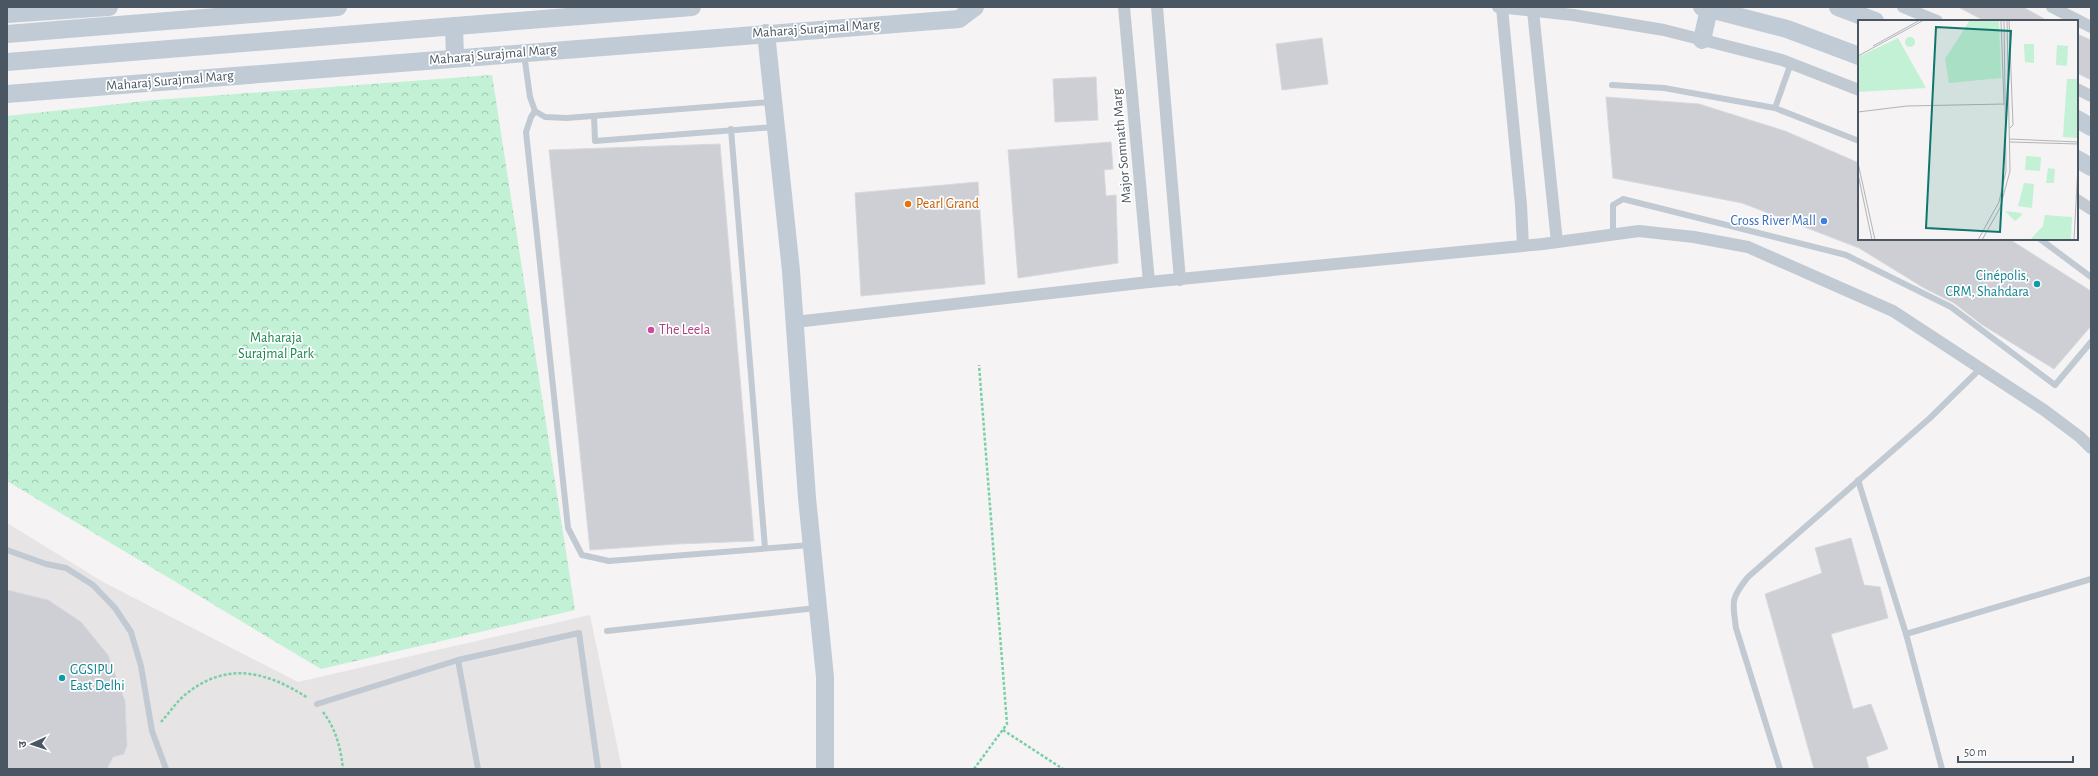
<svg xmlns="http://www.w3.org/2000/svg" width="2098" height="776" font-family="'Alegreya Sans','Noto Sans Devanagari',sans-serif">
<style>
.education{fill:#e6e4e5}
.forest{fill:url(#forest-crowns)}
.building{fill:#cdcfd5;stroke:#d7d9de}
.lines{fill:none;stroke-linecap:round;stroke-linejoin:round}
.path{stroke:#7ad0a6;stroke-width:2.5;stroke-dasharray:3 2;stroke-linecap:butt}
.lane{stroke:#c1cad2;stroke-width:6}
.street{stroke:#c1cad2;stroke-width:12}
.secondary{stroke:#c1cbd6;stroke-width:18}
.food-dot{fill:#e8710a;stroke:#fff;stroke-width:1.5}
.shop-dot{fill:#3f7fe0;stroke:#fff;stroke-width:1.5}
.culture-dot{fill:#0f9aa8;stroke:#fff;stroke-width:1.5}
.hotel-dot{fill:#d1479c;stroke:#fff;stroke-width:1.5}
.labels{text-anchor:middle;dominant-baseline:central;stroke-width:3.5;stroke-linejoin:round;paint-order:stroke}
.street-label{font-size:14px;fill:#4a5661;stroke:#fff}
.food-label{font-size:14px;fill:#c56008;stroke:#fff;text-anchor:start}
.shop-label{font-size:14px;fill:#366cbe;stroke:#fff;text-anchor:end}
.culture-label{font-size:14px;fill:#0d838f;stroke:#fff;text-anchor:end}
.hotel-label{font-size:14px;fill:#b23c85;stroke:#fff;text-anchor:start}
.park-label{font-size:14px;fill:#17864f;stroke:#fff}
.inset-road{fill:none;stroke:#b1b4b9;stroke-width:1}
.view{fill:#0f766e;fill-opacity:0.15;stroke:#0f766e;stroke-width:2}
.inset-edge{fill:none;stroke:#4a5661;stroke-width:2}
</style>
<defs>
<pattern id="forest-crowns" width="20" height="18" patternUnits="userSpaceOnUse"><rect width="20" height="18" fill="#c3f1d5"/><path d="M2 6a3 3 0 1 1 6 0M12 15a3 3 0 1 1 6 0" fill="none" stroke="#a0c6b0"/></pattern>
</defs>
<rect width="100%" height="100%" fill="#f5f3f3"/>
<polygon class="education" points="7,523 103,582 298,682 590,615 622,769 7,769"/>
<polygon class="forest" points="492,75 575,610 321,669 7,481 7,116 155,100"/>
<g class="building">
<polygon points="1958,7 2023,7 2048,21 1985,21"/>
<polygon points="2077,34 2091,40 2091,80 2077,73"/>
<polygon points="1322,38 1328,84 1282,90 1276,44"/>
<polygon points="1096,77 1098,120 1055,122 1053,79"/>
<polygon points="1606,97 1699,104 1785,131 1859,163 1859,239 2009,239 2091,291 2091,326 2054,369 1981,324 1954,303 1924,288 1859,248 1742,203 1613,178"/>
<polygon points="1111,142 1113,169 1104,170 1106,196 1116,195 1118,263 1018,278 1008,150"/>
<polygon points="720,144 754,541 677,544 590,550 549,150"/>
<polygon points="978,182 985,284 861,296 855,193"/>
<polygon points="1851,538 1864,585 1880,587 1888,618 1831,634 1853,709 1871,704 1888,749 1866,757 1869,769 1814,769 1765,594 1822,573 1815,548"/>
<polygon points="7,590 48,600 81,622 108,655 125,701 127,745 124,754 113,757 107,769 7,769"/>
</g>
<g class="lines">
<g class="path">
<path d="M323 712C336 729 341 749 343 769"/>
<path d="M161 722C170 712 179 698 190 691 230 661 269 673 308 698"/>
<polyline points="1003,730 1063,769"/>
<polyline points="974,769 1007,724 979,365"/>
</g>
<g class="lane">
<polyline points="524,54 530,97 535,111 545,117 567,118 771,102"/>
<polyline points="1612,85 1664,88 1775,108 1791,63"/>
<polyline points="1775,108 1859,141"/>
<polyline points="535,111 531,117 526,132 568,528 582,555 609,561 810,545"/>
<polyline points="594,116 595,141 774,127"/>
<polyline points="731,129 765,548"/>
<polyline points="1613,235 1613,205 1623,199 1846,255 1951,307 2055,385 2091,342"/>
<polyline points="2040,239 2091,277"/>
<polyline points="1858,480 1906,634 1942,769"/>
<polyline points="7,550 46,564 66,568 93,585 115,608 131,632 141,666 152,731 166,769"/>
<polyline points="607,631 816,608"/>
<polyline points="1906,634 2091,579"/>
<polyline points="458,660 478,769"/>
<polyline points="317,704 458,660 579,633 598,769"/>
<path d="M1780 769 1736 628C1732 601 1731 598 1748 577L1930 418 1981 368"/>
</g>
<g class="street">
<polyline points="1124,7 1149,282"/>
<polyline points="1157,7 1180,280"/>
<polyline points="1498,7 1573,15 1664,30 1782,60 1859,90"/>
<polyline points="1903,7 1937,21"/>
<polyline points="2052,7 2091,27"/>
<polyline points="1502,8 1521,205 1523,246"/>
<polyline points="1533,11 1557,242"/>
<polyline points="2077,89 2091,96"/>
<polyline points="2077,200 2091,209"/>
<polyline points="795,322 1149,282 1543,244 1639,231 1694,237 1748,247 1893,311 2044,410 2080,437 2091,448"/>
</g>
<g class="secondary">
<polyline points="1702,7 1787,29 1859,56"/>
<polyline points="1838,7 1875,21"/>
<polyline points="7,14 109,7"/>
<polyline points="454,26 455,58"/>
<polyline points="766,33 791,271 807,498 825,677 825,769"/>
<polyline points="7,34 338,7"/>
<polyline points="1702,40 1709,9"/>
<polyline points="7,62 692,7"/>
<polyline points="7,94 959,19 975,7"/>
<polyline points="2077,119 2091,127"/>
<polyline points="2077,159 2091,167"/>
</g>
</g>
<circle class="food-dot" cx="908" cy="204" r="4"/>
<circle class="shop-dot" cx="1824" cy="221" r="4"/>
<g class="culture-dot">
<circle cx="2037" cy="284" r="4"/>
<circle cx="62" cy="678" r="4"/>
</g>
<circle class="hotel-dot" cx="651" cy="330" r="4"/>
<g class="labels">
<g class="street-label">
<text transform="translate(816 29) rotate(-4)">Maharaj Surajmal Marg</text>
<text transform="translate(493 55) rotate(-5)">Maharaj Surajmal Marg</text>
<text transform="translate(170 81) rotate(-5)">Maharaj Surajmal Marg</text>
<text transform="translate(1122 146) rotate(-95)">Major Somnath Marg</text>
</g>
<g class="food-label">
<text x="916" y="204">Pearl Grand</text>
</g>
<g class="shop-label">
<text x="1816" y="221">Cross River Mall</text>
</g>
<g class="culture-label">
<text x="2029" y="276">Cinépolis,<tspan x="2029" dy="16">CRM, Shahdara</tspan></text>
<text x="70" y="670" text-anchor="start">GGSIPU<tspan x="70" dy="16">East Delhi</tspan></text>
</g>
<g class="hotel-label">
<text x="659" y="330">The Leela</text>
</g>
<g class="park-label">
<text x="276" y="338">Maharaja<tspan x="276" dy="16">Surajmal Park</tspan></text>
</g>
</g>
<g transform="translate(1858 20)">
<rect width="220" height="220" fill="#f5f3f3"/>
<path d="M112 0H141L143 58 91 63 87 39ZM40 18 68 68 0 72V37ZM166 24H176V43L167 42ZM199 25 210 26 209 46 198 45ZM209 59H220V118L205 117ZM168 136 183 137 182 151 167 150ZM190 148 197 149 196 163H188ZM166 163 176 164 174 188 160 186ZM147 191 164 193 163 196 157 201ZM187 195 214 197 213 220H172L185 206Z" fill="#c3f1d5"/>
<path d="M47 22a5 5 0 1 1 10 0a5 5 0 1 1-10 0Z" fill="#c3f1d5"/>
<path class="inset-road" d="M143 0 146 85M151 0 155 105 152 108M15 26 62 0M0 36 66 0M0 92 49 86 146 84M151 119 220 122M152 122 220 124M0 143 17 220M0 154 14 220M120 220 141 182 148 151 146 0M124 220 142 188 152 151 149 0M216 220 220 146"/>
<path class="view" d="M78 7 153 11 142 212 68 208Z"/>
<rect width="220" height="220" class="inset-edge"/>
</g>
<rect width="2098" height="776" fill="none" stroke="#4a5661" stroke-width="16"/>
<g transform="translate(32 744) rotate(267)" stroke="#ffffff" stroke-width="3" paint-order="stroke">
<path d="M0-3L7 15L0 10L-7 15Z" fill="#4a5661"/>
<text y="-6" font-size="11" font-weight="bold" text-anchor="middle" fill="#4a5661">उ</text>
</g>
<path d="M1958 756v6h115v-6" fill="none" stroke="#4a5661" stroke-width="2"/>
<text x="1964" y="756" font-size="12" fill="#4a5661" stroke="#ffffff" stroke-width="3" paint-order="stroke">50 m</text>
</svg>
